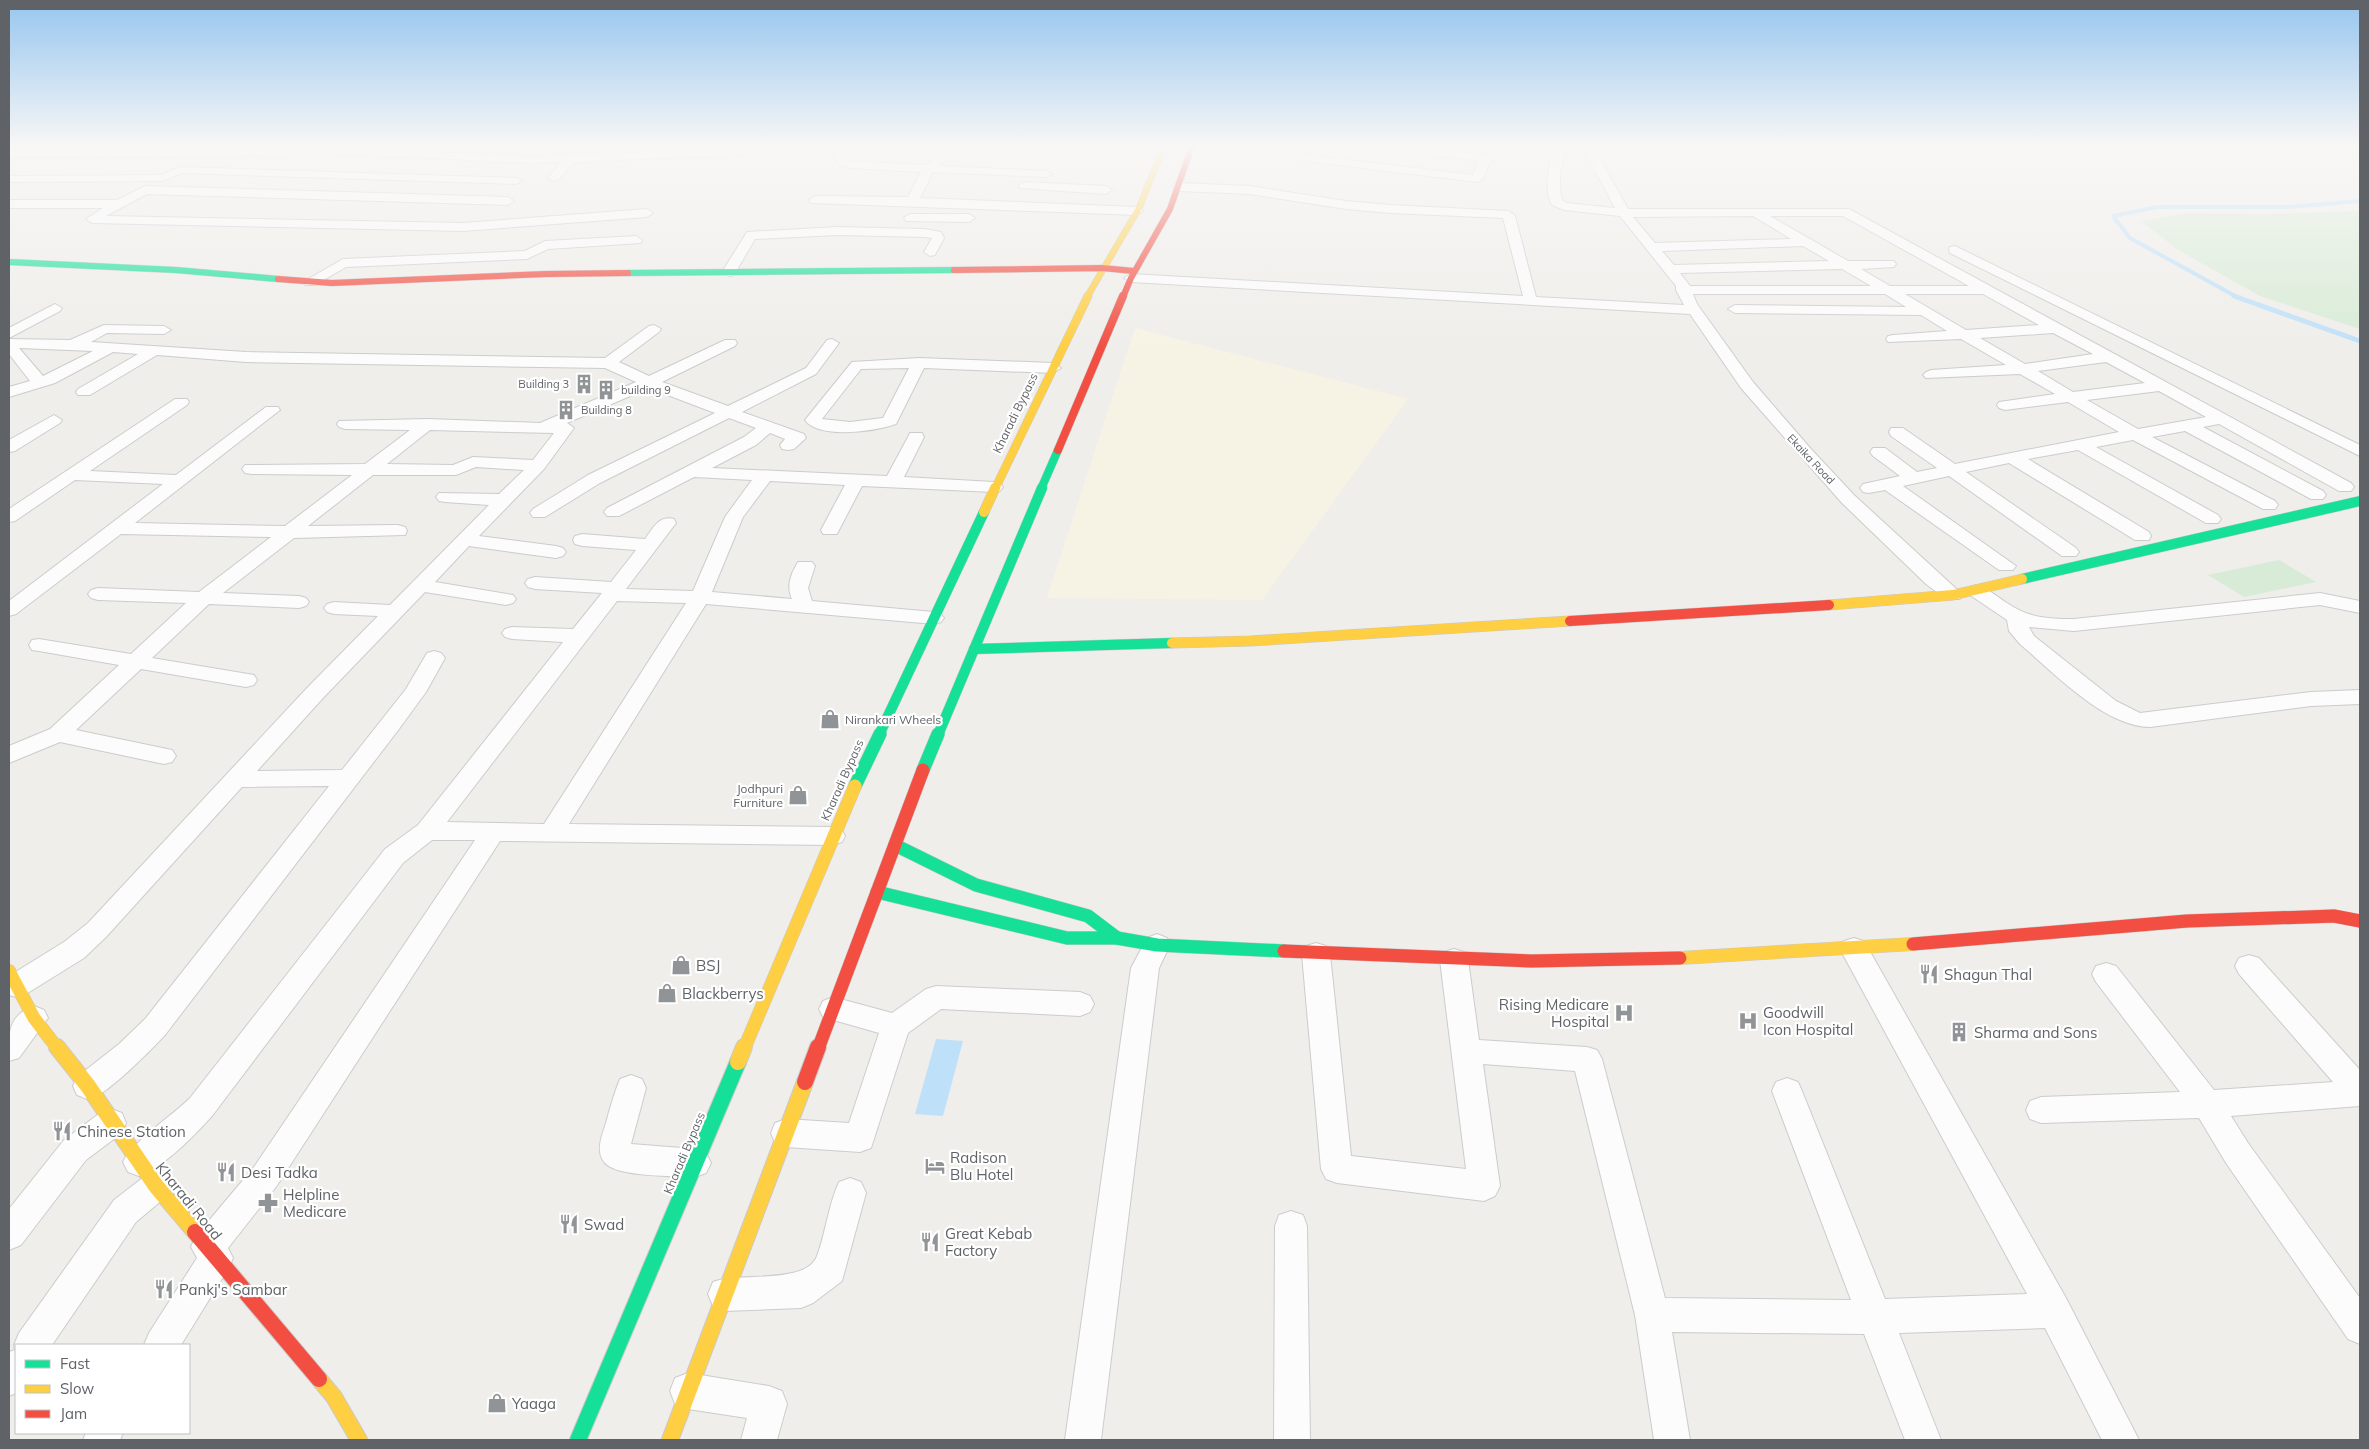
<svg xmlns="http://www.w3.org/2000/svg" width="2369" height="1449" font-family="Mulish,sans-serif">
<style>
.commercial{fill:#f7f3e4}
.green{fill:#d8ebd6}
.water{fill:#bfe0f9}
.lines{fill:none;stroke-linecap:round;stroke-linejoin:round}
.stream-far1{stroke:#bfe0f9;stroke-width:4}
.stream{stroke:#bfe0f9;stroke-width:5}
.street-casing{stroke:#cbcccc;stroke-width:2}
.fast-far4-casing{stroke:#cacacb;stroke-width:7}
.fast-far3-casing{stroke:#cacacb;stroke-width:9}
.fast-far2-casing{stroke:#cacacb;stroke-width:11}
.fast-far1-casing{stroke:#cacacb;stroke-width:14}
.fast-casing{stroke:#cacacb;stroke-width:18}
.slow-far4-casing{stroke:#cacacb;stroke-width:7}
.slow-far3-casing{stroke:#cacacb;stroke-width:9}
.slow-far2-casing{stroke:#cacacb;stroke-width:11}
.slow-far1-casing{stroke:#cacacb;stroke-width:14}
.slow-casing{stroke:#cacacb;stroke-width:18}
.jam-far4-casing{stroke:#cacacb;stroke-width:7}
.jam-far3-casing{stroke:#cacacb;stroke-width:9}
.jam-far2-casing{stroke:#cacacb;stroke-width:11}
.jam-far1-casing{stroke:#cacacb;stroke-width:14}
.jam-casing{stroke:#cacacb;stroke-width:18}
.street{fill:#fdfcfc;fill-rule:evenodd}
.fast-far4{stroke:#16e098;stroke-width:6}
.fast-far3{stroke:#16e098;stroke-width:8}
.fast-far2{stroke:#16e098;stroke-width:10}
.fast-far1{stroke:#16e098;stroke-width:13}
.fast{stroke:#16e098;stroke-width:16}
.slow-far4{stroke:#ffcf43;stroke-width:6}
.slow-far3{stroke:#ffcf43;stroke-width:8}
.slow-far2{stroke:#ffcf43;stroke-width:10}
.slow-far1{stroke:#ffcf43;stroke-width:13}
.slow{stroke:#ffcf43;stroke-width:16}
.jam-far4{stroke:#f24e42;stroke-width:6}
.jam-far3{stroke:#f24e42;stroke-width:8}
.jam-far2{stroke:#f24e42;stroke-width:10}
.jam-far1{stroke:#f24e42;stroke-width:13}
.jam{stroke:#f24e42;stroke-width:16}
.labels{text-anchor:middle;dominant-baseline:central;stroke-width:4.5;stroke-linejoin:round;paint-order:stroke}
.far-poi-label{font-size:11px;fill:#5f6368;stroke:#fff;text-anchor:start}
.far-street-label{font-size:11px;fill:#5f6368;stroke:#fff}
.street-label{font-size:12px;fill:#5f6368;stroke:#fff}
.poi-label{font-size:12px;fill:#5f6368;stroke:#fff;text-anchor:start}
.near-poi-label{font-size:15px;fill:#5f6368;stroke:#fff;text-anchor:start}
.near-street-label{font-size:15px;fill:#5f6368;stroke:#fff}
</style>
<rect width="100%" height="100%" fill="#efeeea"/>
<polygon class="commercial" points="1135,328 1408,399 1262,600 1047,598"/>
<g class="green">
<polygon points="2360,211 2360,329 2260,296 2178,250 2141,221 2188,213 2264,214"/>
<polygon points="2279,560 2316,582 2244,597 2208,575"/>
</g>
<polygon class="water" points="936,1039 963,1041 943,1116 915,1114"/>
<g class="lines">
<polyline class="stream-far1" points="2237,297 2130,238 2113,216 2157,207 2289,207 2360,201"/>
<polyline class="stream" points="2234,296 2360,341"/>
<defs>
<g id="street">
<polygon points="781,146 849,146 847,161 927,165 947,146 959,146 939,166 1046,171 1052,174 1046,177 933,172 920,198 1137,207 1143,211 1137,215 811,203 809,200 815,196 908,197 921,172 852,168 839,165 835,159 837,151 574,162 558,180 554,181 548,178 561,162 533,163 365,155 9,157 9,151 365,149 533,157"/>
<polygon points="1380,146 1416,146 1486,155 1492,158 1483,179 1477,182 1299,160 1293,157 1299,154 1473,175 1479,161 1385,149"/>
<path d="M1556 146H1567C1560 163 1558 182 1562 200L1567 203 1615 208 1582 146H1593L1628 209H1849L2351 483 2354 487 2351 491H2339L2219 424 2203 427 2323 491 2326 495 2323 499H2311L2185 431 2152 437 2275 501 2278 505 2275 509H2263L2133 440 2096 447 2218 515 2221 519 2218 523H2206L2078 450 2028 459 2149 532 2151 536 2149 540H2135L2009 463 1966 472 2076 548 2079 552 2076 556H2062L1949 476 1903 486 2016 566 2013 570H1999L1885 490 1869 493 1863 492 1860 488 1863 484 1900 476 1873 456 1870 452 1873 448H1885L1917 472 1937 468 1891 436 1889 432 1891 428H1903L1955 464 2119 432 2068 402 2005 410 1999 408 1997 405 1999 402 2055 394 2020 374 1926 378 1923 375 1926 372 1931 370 2006 365 1961 339 1888 342 1886 339 1888 336 1893 335 1947 331 1921 315 1735 313 1728 309 1735 305 1906 307 1885 294H1693L1697 304 1753 382 1811 449 1854 495 1963 595 1960 599H1946L1926 584 1842 503 1741 388 1690 314 1131 282 1124 278 1131 274 1523 296 1503 218 1390 213 1346 209 1249 194 1179 191 1173 187 1179 183 1249 186 1346 201 1390 205 1509 211 1515 216 1536 297 1684 305 1676 290V286L1620 216 1564 210 1552 205C1543 189 1549 162 1556 146ZM1753 216 1791 239 1655 243 1633 217ZM1770 216H1843L1969 286H1890L1861 269 1894 267 1896 264 1894 261H1848ZM1803 246 1829 261 1674 265 1662 251ZM1842 269 1871 286H1690L1680 273ZM1905 294H1983L2039 325 1966 330ZM2053 333 2093 354 2025 364 1980 338ZM2106 362 2145 383 2073 392 2038 371ZM2159 391 2206 417 2138 429 2087 400Z"/>
<polygon points="179,167 516,178 522,181 516,184 181,173 163,181 9,182 9,176 161,175"/>
<polygon points="1024,182 1106,186 1112,190 1106,194 1020,188 1018,186"/>
<polygon points="145,186 508,197 514,201 508,205 147,194 106,216 463,223 647,209 653,213 647,217 463,231 92,223 86,219 103,208 9,208 9,200 117,200"/>
<polygon points="910,214 969,214 975,218 969,222 906,221 904,218"/>
<polygon points="837,227 925,229 941,232 944,238 935,255 930,256 924,252 932,238 925,237 837,235 755,239 734,275 729,276 722,272 747,232"/>
<polygon points="636,236 642,240 641,243 548,249 527,259 346,267 315,285 305,285 303,282 343,259 525,251 545,241"/>
<polygon points="1955,246 2360,445 2360,456 1950,253 1949,250 1950,247"/>
<polygon points="55,304 62,308 60,311 9,338 9,328"/>
<path d="M104 325 164 326 171 330 164 334 107 333 91 342 246 352 605 358 649 326 654 325 661 329 659 332 619 362 649 376 725 340H735L737 343 735 346 662 382 728 406 806 368 827 340 832 339 839 343 816 374 742 412 804 434 806 438 794 449 788 450 782 449 780 445 785 439 770 433 756 445 712 468 887 476 908 437 910 433H922L924 437 904 477 994 482 1000 483 1003 487 1000 491 994 492 862 486 839 530 837 534H823L821 530 845 485 770 481 743 517 712 592 792 599C786 587 791 573 798 562H812L815 566 808 588 812 601 934 612 941 614 944 618 941 622 934 624 706 604 569 824 833 827 842 830 845 836 842 842 833 845 500 841 276 1187 228 1248 233 1258 228 1269 181 1345H144L149 1333 197 1258 191 1247 196 1236 254 1167 475 840H432L403 863 212 1116C193 1137 164 1167 139 1176L128 1172 123 1162C133 1141 172 1116 190 1098L385 849 418 825 563 642 512 639 505 637 502 633 505 629 512 627 573 629 602 593 535 589 528 587 525 583 528 579 535 577 611 582 636 550 582 546 575 544 573 540 575 536 582 534 645 539C653 528 659 515 674 519L676 523 626 589 693 591 725 517 752 480 694 477 619 516H607L604 512 607 508 744 437 756 428 729 418 600 483 545 517H533L530 513 533 509 588 475 715 413 649 388 567 423 574 428 544 469 479 536 556 546 563 548 566 552 563 556 556 558 469 546 435 582 513 595 516 599 513 603 506 605 425 592 323 698 257 771 342 770 406 689 427 653 434 651 441 653 445 658 426 692 399 729 165 1035C152 1049 105 1097 89 1099 85 1099 81 1096 77 1095L73 1086 77 1077 119 1044 145 1019 329 786 242 787 106 937 84 958 26 994 16 997 9 995V976L64 942 88 923 307 688 378 616 334 614 327 612 324 608 327 604 334 602 390 605 489 505 445 502 439 501 436 497 439 493 499 494 524 470 476 467 456 475H373L308 526 398 525 405 527 407 531 405 535 294 538 223 593 299 596 306 598 309 602 306 606 299 608 209 604 152 658 254 675 257 680 254 685 246 687 141 669 76 730 172 750 176 756 172 762 164 764 60 742 9 763V746L50 729 119 665 39 651 32 650 29 645 32 640 39 639 131 654 186 603 98 600 91 598 88 594 91 590 98 588 199 592 271 537 121 534 16 614 9 616V601L163 484 75 480 15 521 9 522V509L175 399H187L189 402 187 405 90 471 176 475 266 407H278L280 410 135 523 285 526 352 475 251 474 245 473 242 469 245 465 365 464 410 430 345 429 339 427 337 424 339 421 428 419 540 423 636 382 605 368 246 362 157 355 90 395H78L76 392 78 389 138 354 113 352 55 383 9 397V387L30 381 9 354V339L70 340ZM19 348 93 351 43 376ZM430 430 554 433 533 460 473 457 453 465 387 464ZM617 601 686 603 544 824 447 822Z"/>
<path d="M919 358 1053 363 1061 368 1053 373 924 368 896 424C876 431 819 440 805 420L852 362ZM909 368 883 418 850 422 822 419 861 369Z"/>
<polygon points="54,415 62,420 60,423 15,451 9,452 9,440"/>
<path d="M1977 585C1988 588 1997 597 2007 603 2028 618 2049 619 2074 619L2320 593 2360 601V613L2320 605 2074 631 2029 627 2034 636 2116 701 2140 713 2311 692 2360 690V704L2311 706 2150 727C2105 727 2054 673 2020 644L2009 631 2007 620 1970 595 1967 591 1970 587Z"/>
<polygon points="1157,934 1167,938 1170,945 1159,968 1101,1440 1065,1440 1131,968 1147,938"/>
<polygon points="1854,938 1864,941 2066,1298 2139,1440 2102,1440 2045,1328 1899,1333 1941,1440 1905,1440 1864,1334 1672,1332 1690,1440 1654,1440 1635,1315 1575,1071 1483,1064 1500,1186 1495,1196 1484,1201 1337,1183 1326,1179 1321,1169 1302,954 1306,946 1316,943 1326,946 1330,954 1351,1156 1466,1169 1440,960 1444,952 1454,949 1464,952 1468,960 1479,1040 1587,1047 1597,1050 1602,1059 1665,1298 1851,1300 1772,1091 1776,1082 1787,1078 1798,1082 1802,1091 1885,1299 2027,1294 1840,949 1844,941"/>
<polygon points="2249,955 2259,958 2360,1070 2360,1106 2231,1116 2248,1143 2360,1298 2360,1344 2348,1339 2226,1163 2199,1118 2041,1123 2030,1119 2026,1110 2030,1101 2041,1097 2180,1092 2096,982 2092,974 2096,966 2106,963 2116,966 2214,1090 2333,1082 2239,974 2235,966 2239,958"/>
<polygon points="936,986 1080,992 1090,996 1094,1004 1090,1012 1080,1016 941,1009 908,1033 871,1148 860,1152 786,1147 775,1143 771,1133 775,1123 786,1119 849,1123 879,1033 823,1017 819,1009 823,1001 833,997 892,1013 926,989"/>
<path d="M34 1006 44 1010 48 1018 19 1058 9 1061C9 1036 6 1016 34 1006Z"/>
<path d="M631 1075 642 1079 646 1088 631 1144 695 1149 706 1153 711 1163 706 1173 695 1177C676 1176 617 1177 605 1163 595 1152 602 1135 606 1123 610 1108 614 1093 620 1079Z"/>
<polygon points="111,1109 122,1113 126,1123 122,1133 86,1160 21,1245 9,1250 9,1209 64,1140 100,1113"/>
<polygon points="156,1171 167,1176 172,1186 167,1196 136,1222 52,1345 16,1345 16,1393 9,1396 9,1352 15,1350 14,1345 19,1333 114,1200 145,1176"/>
<path d="M850 1178 861 1182 866 1193 842 1281 813 1303 801 1308 725 1311 713 1306 708 1294 713 1282C738 1272 806 1285 817 1256 826 1232 828 1206 839 1182Z"/>
<polygon points="1291,1211 1303,1215 1307,1226 1310,1440 1274,1440 1275,1226 1279,1215"/>
<polygon points="688,1373 769,1386 782,1391 787,1404 777,1440 741,1440 747,1418 688,1409 675,1404 670,1391 675,1378"/>
<polygon points="86,1433 123,1433 120,1440 83,1440"/>
</g>
<g id="fast-far4">
<polyline points="9,262 176,270 278,279"/>
<polyline points="628,273 954,270"/>
</g>
<polyline id="fast-far3" points="1041,489 1058,450"/>
<g id="fast-far2">
<polyline points="2022,579 2360,501"/>
<polyline points="974,649 1172,643"/>
<polyline points="879,735 984,512"/>
<polyline points="938,735 1042,488"/>
</g>
<g id="fast-far1">
<polyline points="923,770 938,734"/>
<polyline points="855,786 880,734"/>
<polyline points="895,845 976,885 1088,916 1117,938"/>
<polyline points="877,892 1067,938 1117,938 1157,945 1284,951"/>
</g>
<polyline id="fast" points="578,1440 738,1062"/>
<polyline id="slow-far4" points="1087,297 1139,208 1164,146"/>
<polyline id="slow-far3" points="995,489 1088,296"/>
<g id="slow-far2">
<polyline points="984,512 995,488"/>
<polyline points="1829,605 1953,595 2022,579"/>
<polyline points="1172,643 1250,641 1570,621"/>
</g>
<g id="slow-far1">
<polyline points="1680,958 1913,944"/>
<polyline points="9,971 34,1018 58,1049"/>
<polyline points="744,1049 855,786"/>
</g>
<g id="slow">
<polyline points="57,1047 88,1086 156,1186 195,1232"/>
<polyline points="738,1062 744,1047"/>
<polyline points="319,1379 334,1397 359,1440"/>
<polyline points="670,1440 805,1082"/>
</g>
<g id="jam-far4">
<polyline points="954,270 1102,268 1134,271"/>
<polyline points="278,279 332,283 546,274 628,273"/>
<polyline points="1123,297 1131,278 1170,209 1192,146"/>
</g>
<polyline id="jam-far3" points="1058,450 1123,296"/>
<polyline id="jam-far2" points="1570,621 1829,605"/>
<g id="jam-far1">
<polyline points="1913,944 2187,921 2334,916 2360,921"/>
<polyline points="1284,951 1532,961 1680,958"/>
<polyline points="818,1049 923,770"/>
</g>
<g id="jam">
<polyline points="805,1082 818,1047"/>
<polyline points="195,1232 319,1379"/>
</g>
</defs>
<use href="#street" class="street-casing"/>
<use href="#fast-far4" class="fast-far4-casing"/>
<use href="#fast-far3" class="fast-far3-casing"/>
<use href="#fast-far2" class="fast-far2-casing"/>
<use href="#fast-far1" class="fast-far1-casing"/>
<use href="#fast" class="fast-casing"/>
<use href="#slow-far4" class="slow-far4-casing"/>
<use href="#slow-far3" class="slow-far3-casing"/>
<use href="#slow-far2" class="slow-far2-casing"/>
<use href="#slow-far1" class="slow-far1-casing"/>
<use href="#slow" class="slow-casing"/>
<use href="#jam-far4" class="jam-far4-casing"/>
<use href="#jam-far3" class="jam-far3-casing"/>
<use href="#jam-far2" class="jam-far2-casing"/>
<use href="#jam-far1" class="jam-far1-casing"/>
<use href="#jam" class="jam-casing"/>
<use href="#street" class="street"/>
<use href="#fast-far4" class="fast-far4"/>
<use href="#fast-far3" class="fast-far3"/>
<use href="#fast-far2" class="fast-far2"/>
<use href="#fast-far1" class="fast-far1"/>
<use href="#fast" class="fast"/>
<use href="#slow-far4" class="slow-far4"/>
<use href="#slow-far3" class="slow-far3"/>
<use href="#slow-far2" class="slow-far2"/>
<use href="#slow-far1" class="slow-far1"/>
<use href="#slow" class="slow"/>
<use href="#jam-far4" class="jam-far4"/>
<use href="#jam-far3" class="jam-far3"/>
<use href="#jam-far2" class="jam-far2"/>
<use href="#jam-far1" class="jam-far1"/>
<use href="#jam" class="jam"/>
</g>
<linearGradient id="sky" x2="0" y2="1"><stop stop-color="#97c6ef"/><stop offset="0.42" stop-color="#f8f7f6"/><stop offset="1" stop-color="#f8f7f6" stop-opacity="0"/></linearGradient>
<rect width="2369" height="349" fill="url(#sky)"/>
<defs>
<symbol id="building-bare" viewBox="-9 -9 18 18"><path d="M-4-6H4V6H1V3H-1V6H-4ZM-2.5-4.3h1.7v1.8h-1.7ZM.8-4.3h1.7v1.8H.8ZM-2.5-1h1.7V.8h-1.7ZM.8-1h1.7V.8H.8Z" fill="#919496" stroke="#fff" stroke-width="2.5" paint-order="stroke"/></symbol>
<symbol id="shop-bare" viewBox="-9 -9 18 18"><path d="M-5-2.5h2.3a2.7 3.5 0 0 1 5.4 0H5L5.5 6h-11ZM-1.5-2.5h3a1.5 2.3 0 0 0-3 0Z" fill="#919496" stroke="#fff" stroke-width="2.5" paint-order="stroke"/></symbol>
<symbol id="restaurant-bare" viewBox="-9 -9 18 18"><path d="M-5-6h1v4h1v-4h1v4h1v-4h1v5L-1.5 .5V6h-2V.5L-5-1ZM5-6V6H3V1.5H1.5Q1.5-4 5-6Z" fill="#919496" stroke="#fff" stroke-width="2.5" paint-order="stroke"/></symbol>
<symbol id="hospital-bare" viewBox="-9 -9 18 18"><path d="M-5-5h3v3.5h4V-5h3V5h-3V1.5h-4V5h-3Z" fill="#919496" stroke="#fff" stroke-width="2.5" paint-order="stroke"/></symbol>
<symbol id="hotel-bare" viewBox="-9 -9 18 18"><path d="M-6-4.5h1.5V1H6V5H4.5V3h-9V5H-6ZM-4 0a1.8 1.8 0 1 1 3.6 0ZM.5 0V-2.5h3Q6-2.5 6 0Z" fill="#919496" stroke="#fff" stroke-width="2.5" paint-order="stroke"/></symbol>
<symbol id="pharmacy-bare" viewBox="-9 -9 18 18"><path d="M-2-6h4v4h4v4h-4v4h-4v-4h-4v-4h4Z" fill="#919496" stroke="#fff" stroke-width="2.5" paint-order="stroke"/></symbol>
</defs>
<g fill-rule="evenodd">
<use href="#building-bare" x="570" y="370" width="28" height="28"/>
<use href="#building-bare" x="592" y="376" width="28" height="28"/>
<use href="#building-bare" x="552" y="396" width="28" height="28"/>
<use href="#shop-bare" x="816" y="705" width="28" height="28"/>
<use href="#shop-bare" x="784" y="781" width="28" height="28"/>
<use href="#shop-bare" x="667" y="951" width="28" height="28"/>
<use href="#restaurant-bare" x="1915" y="960" width="28" height="28"/>
<use href="#shop-bare" x="653" y="979" width="28" height="28"/>
<use href="#hospital-bare" x="1610" y="999" width="28" height="28"/>
<use href="#hospital-bare" x="1734" y="1007" width="28" height="28"/>
<use href="#building-bare" x="1945" y="1018" width="28" height="28"/>
<use href="#restaurant-bare" x="48" y="1117" width="28" height="28"/>
<use href="#hotel-bare" x="921" y="1152" width="28" height="28"/>
<use href="#restaurant-bare" x="212" y="1158" width="28" height="28"/>
<use href="#pharmacy-bare" x="254" y="1189" width="28" height="28"/>
<use href="#restaurant-bare" x="555" y="1210" width="28" height="28"/>
<use href="#restaurant-bare" x="916" y="1228" width="28" height="28"/>
<use href="#restaurant-bare" x="150" y="1275" width="28" height="28"/>
<use href="#shop-bare" x="483" y="1389" width="28" height="28"/>
</g>
<g class="labels">
<g class="far-poi-label">
<text x="569" y="384" text-anchor="end">Building 3</text>
<text x="621" y="390">building 9</text>
<text x="581" y="410">Building 8</text>
</g>
<g class="far-street-label">
<text transform="translate(1811 459) rotate(47)">Ekaika Road</text>
</g>
<g class="street-label">
<text transform="translate(1015 413) rotate(-64)">Kharadi Bypass</text>
<text transform="translate(842 780) rotate(-66)">Kharadi Bypass</text>
<text transform="translate(684 1153) rotate(-67)">Kharadi Bypass</text>
</g>
<g class="poi-label">
<text x="845" y="719">Nirankari Wheels</text>
<text x="783" y="788" text-anchor="end">Jodhpuri<tspan x="783" dy="14">Furniture</tspan></text>
</g>
<g class="near-poi-label">
<text x="696" y="965">BSJ</text>
<text x="1944" y="974">Shagun Thal</text>
<text x="682" y="993">Blackberrys</text>
<text x="1609" y="1004" text-anchor="end">Rising Medicare<tspan x="1609" dy="17">Hospital</tspan></text>
<text x="1763" y="1012">Goodwill<tspan x="1763" dy="17">Icon Hospital</tspan></text>
<text x="1974" y="1032">Sharma and Sons</text>
<text x="77" y="1131">Chinese Station</text>
<text x="950" y="1157">Radison<tspan x="950" dy="17">Blu Hotel</tspan></text>
<text x="241" y="1172">Desi Tadka</text>
<text x="283" y="1194">Helpline<tspan x="283" dy="17">Medicare</tspan></text>
<text x="584" y="1224">Swad</text>
<text x="945" y="1233">Great Kebab<tspan x="945" dy="17">Factory</tspan></text>
<text x="179" y="1289">Pankj's Sambar</text>
<text x="512" y="1403">Yaaga</text>
</g>
<g class="near-street-label">
<text transform="translate(189 1201) rotate(51)">Kharadi Road</text>
</g>
</g>
<rect width="2369" height="1449" fill="none" stroke="#5f6368" stroke-width="20"/>
<rect x="15" y="1344" width="175" height="90" fill="#ffffff" stroke="#bfc1c3"/>
<rect x="25" y="1360" width="25" height="8" fill="#16e098" stroke="#bfc1c3"/>
<text x="60" y="1369" font-size="15" fill="#5f6368">Fast</text>
<rect x="25" y="1385" width="25" height="8" fill="#ffcf43" stroke="#bfc1c3"/>
<text x="60" y="1394" font-size="15" fill="#5f6368">Slow</text>
<rect x="25" y="1410" width="25" height="8" fill="#f24e42" stroke="#bfc1c3"/>
<text x="60" y="1419" font-size="15" fill="#5f6368">Jam</text>
</svg>
